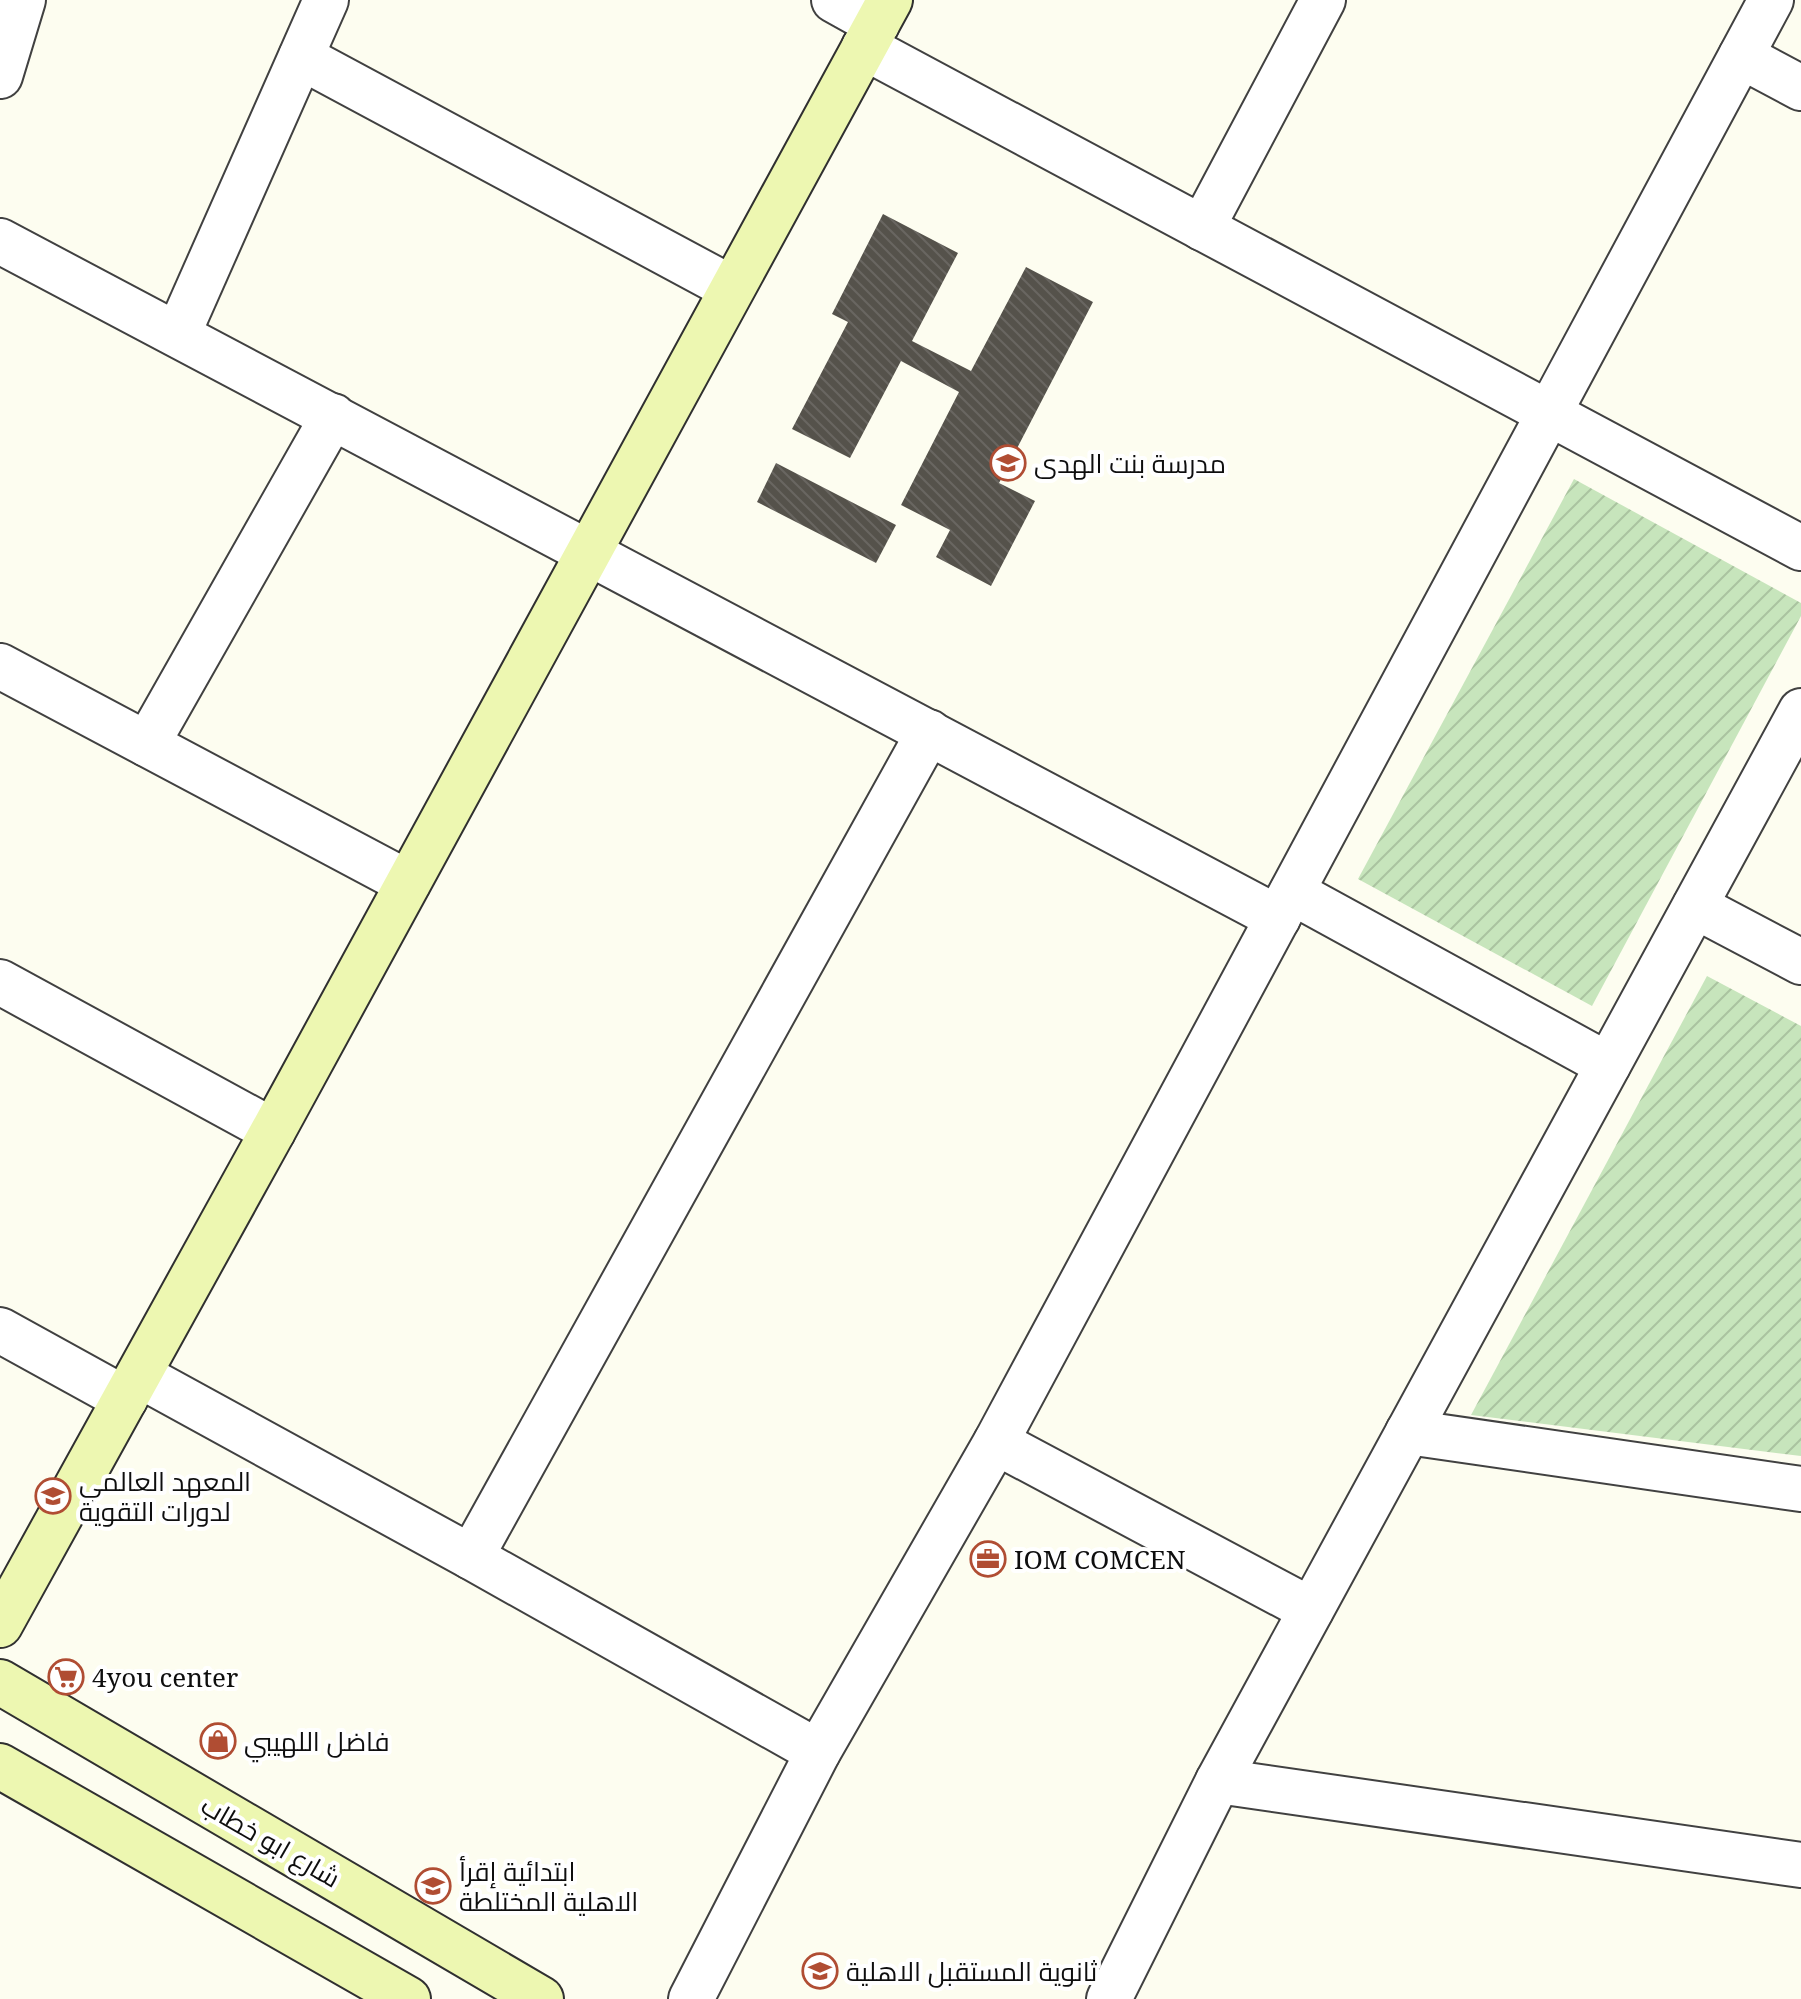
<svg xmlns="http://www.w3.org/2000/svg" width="1801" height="1999" font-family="'Noto Serif',Cairo,serif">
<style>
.garden{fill:url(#garden-furrows)}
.building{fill:url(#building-back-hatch)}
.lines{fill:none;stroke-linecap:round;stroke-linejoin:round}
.street-casing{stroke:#414141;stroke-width:48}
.secondary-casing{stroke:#303030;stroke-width:48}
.street{stroke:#fff;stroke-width:44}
.secondary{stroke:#edf7b1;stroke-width:44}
.labels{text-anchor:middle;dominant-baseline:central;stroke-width:8;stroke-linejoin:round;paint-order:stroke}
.poi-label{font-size:26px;fill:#0e0e0e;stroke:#fff;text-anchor:start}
.street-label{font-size:26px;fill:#0e0e0e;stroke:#fff}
</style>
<defs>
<pattern id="garden-furrows" width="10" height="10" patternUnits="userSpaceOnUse" patternTransform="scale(2)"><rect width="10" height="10" fill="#c7e5bc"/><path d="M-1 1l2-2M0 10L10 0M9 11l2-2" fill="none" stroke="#aac3a0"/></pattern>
<pattern id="building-back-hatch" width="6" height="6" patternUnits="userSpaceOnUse" patternTransform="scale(2)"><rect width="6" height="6" fill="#55524b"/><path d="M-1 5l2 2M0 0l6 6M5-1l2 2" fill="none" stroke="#696661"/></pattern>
</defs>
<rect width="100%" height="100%" fill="#fdfdf0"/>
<g class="garden">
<polygon points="1574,479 1801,603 1801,616 1592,1006 1358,879"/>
<polygon points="1707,976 1801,1026 1801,1456 1471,1415"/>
</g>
<g class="building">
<polygon points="883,214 958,253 912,341 971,371 1026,267 1093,302 999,483 1035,501 991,586 936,557 950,530 901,505 959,392 901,361 850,458 792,429 848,322 832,314"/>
<polygon points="776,463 896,525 876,563 757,502"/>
</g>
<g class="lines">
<defs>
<g id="street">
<polyline points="834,0 877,24"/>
<polyline points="864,47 1801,548"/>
<polyline points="1741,56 1801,88"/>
<polyline points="301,57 731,288"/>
<polyline points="0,76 23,0"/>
<polyline points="1202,228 1323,0"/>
<polyline points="0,241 1278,918"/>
<polyline points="178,334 326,0"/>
<polyline points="0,666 408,883"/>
<polyline points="147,744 333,416"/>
<polyline points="1292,892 1608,1065"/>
<polyline points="1695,906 1801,962"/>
<polyline points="0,982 273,1131"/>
<polyline points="0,1330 125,1399"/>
<polyline points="139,1375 471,1557 818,1752"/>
<polyline points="1408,1432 1801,1489"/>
<polyline points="996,1442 1311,1610"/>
<polyline points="471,1557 929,732"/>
<polyline points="1218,1781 1801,1865"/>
<polyline points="691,1999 818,1752 996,1442 1771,0"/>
<polyline points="1109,1999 1218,1781 1801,711"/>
</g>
<g id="secondary">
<polyline points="0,1625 273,1131 890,0"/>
<polyline points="0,1682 541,1999"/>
<polyline points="0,1766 408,1999"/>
</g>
</defs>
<use href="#street" class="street-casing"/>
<use href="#secondary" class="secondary-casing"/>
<use href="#street" class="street"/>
<use href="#secondary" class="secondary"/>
</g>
<defs>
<symbol id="school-ring" viewBox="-11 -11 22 22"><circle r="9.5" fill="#fff" stroke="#b04d33" stroke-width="1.5"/><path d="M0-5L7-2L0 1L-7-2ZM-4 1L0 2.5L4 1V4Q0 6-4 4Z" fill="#b04d33"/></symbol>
<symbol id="office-ring" viewBox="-11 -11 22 22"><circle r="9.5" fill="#fff" stroke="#b04d33" stroke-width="1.5"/><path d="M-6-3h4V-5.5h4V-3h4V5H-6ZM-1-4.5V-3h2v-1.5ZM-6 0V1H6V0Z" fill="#b04d33"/></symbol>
<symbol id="supermarket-ring" viewBox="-11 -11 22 22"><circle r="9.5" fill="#fff" stroke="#b04d33" stroke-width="1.5"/><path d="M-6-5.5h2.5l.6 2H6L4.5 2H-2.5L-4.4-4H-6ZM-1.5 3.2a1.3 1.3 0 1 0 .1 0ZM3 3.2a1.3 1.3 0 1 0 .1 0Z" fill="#b04d33"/></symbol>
<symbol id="shop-ring" viewBox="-11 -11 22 22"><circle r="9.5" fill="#fff" stroke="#b04d33" stroke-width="1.5"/><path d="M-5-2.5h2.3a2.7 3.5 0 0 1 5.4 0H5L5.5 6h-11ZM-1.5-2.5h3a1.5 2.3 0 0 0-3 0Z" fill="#b04d33"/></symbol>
</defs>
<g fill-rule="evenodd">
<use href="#school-ring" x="988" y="443" width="40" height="40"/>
<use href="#school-ring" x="33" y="1476" width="40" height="40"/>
<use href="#office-ring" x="968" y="1539" width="40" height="40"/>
<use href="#supermarket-ring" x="46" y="1657" width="40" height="40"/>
<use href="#shop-ring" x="198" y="1721" width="40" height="40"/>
<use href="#school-ring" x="413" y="1866" width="40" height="40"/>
<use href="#school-ring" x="800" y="1951" width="40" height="40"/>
</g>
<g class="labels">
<g class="poi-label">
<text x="1034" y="463">مدرسة بنت الهدی</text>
<text x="79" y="1481">المعهد العالمي<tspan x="79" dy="30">لدورات التقوية</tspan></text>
<text x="1014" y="1559">IOM COMCEN</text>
<text x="92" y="1677">4you center</text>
<text x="244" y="1741">فاضل اللهيبي</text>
<text x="459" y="1871">ابتدائية إقرأ<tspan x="459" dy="30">الاهلية المختلطة</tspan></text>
<text x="846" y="1971">ثانوية المستقبل الاهلية</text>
</g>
<g class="street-label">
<text transform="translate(271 1841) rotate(30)">شارع ابو خطاب</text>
</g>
</g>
</svg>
